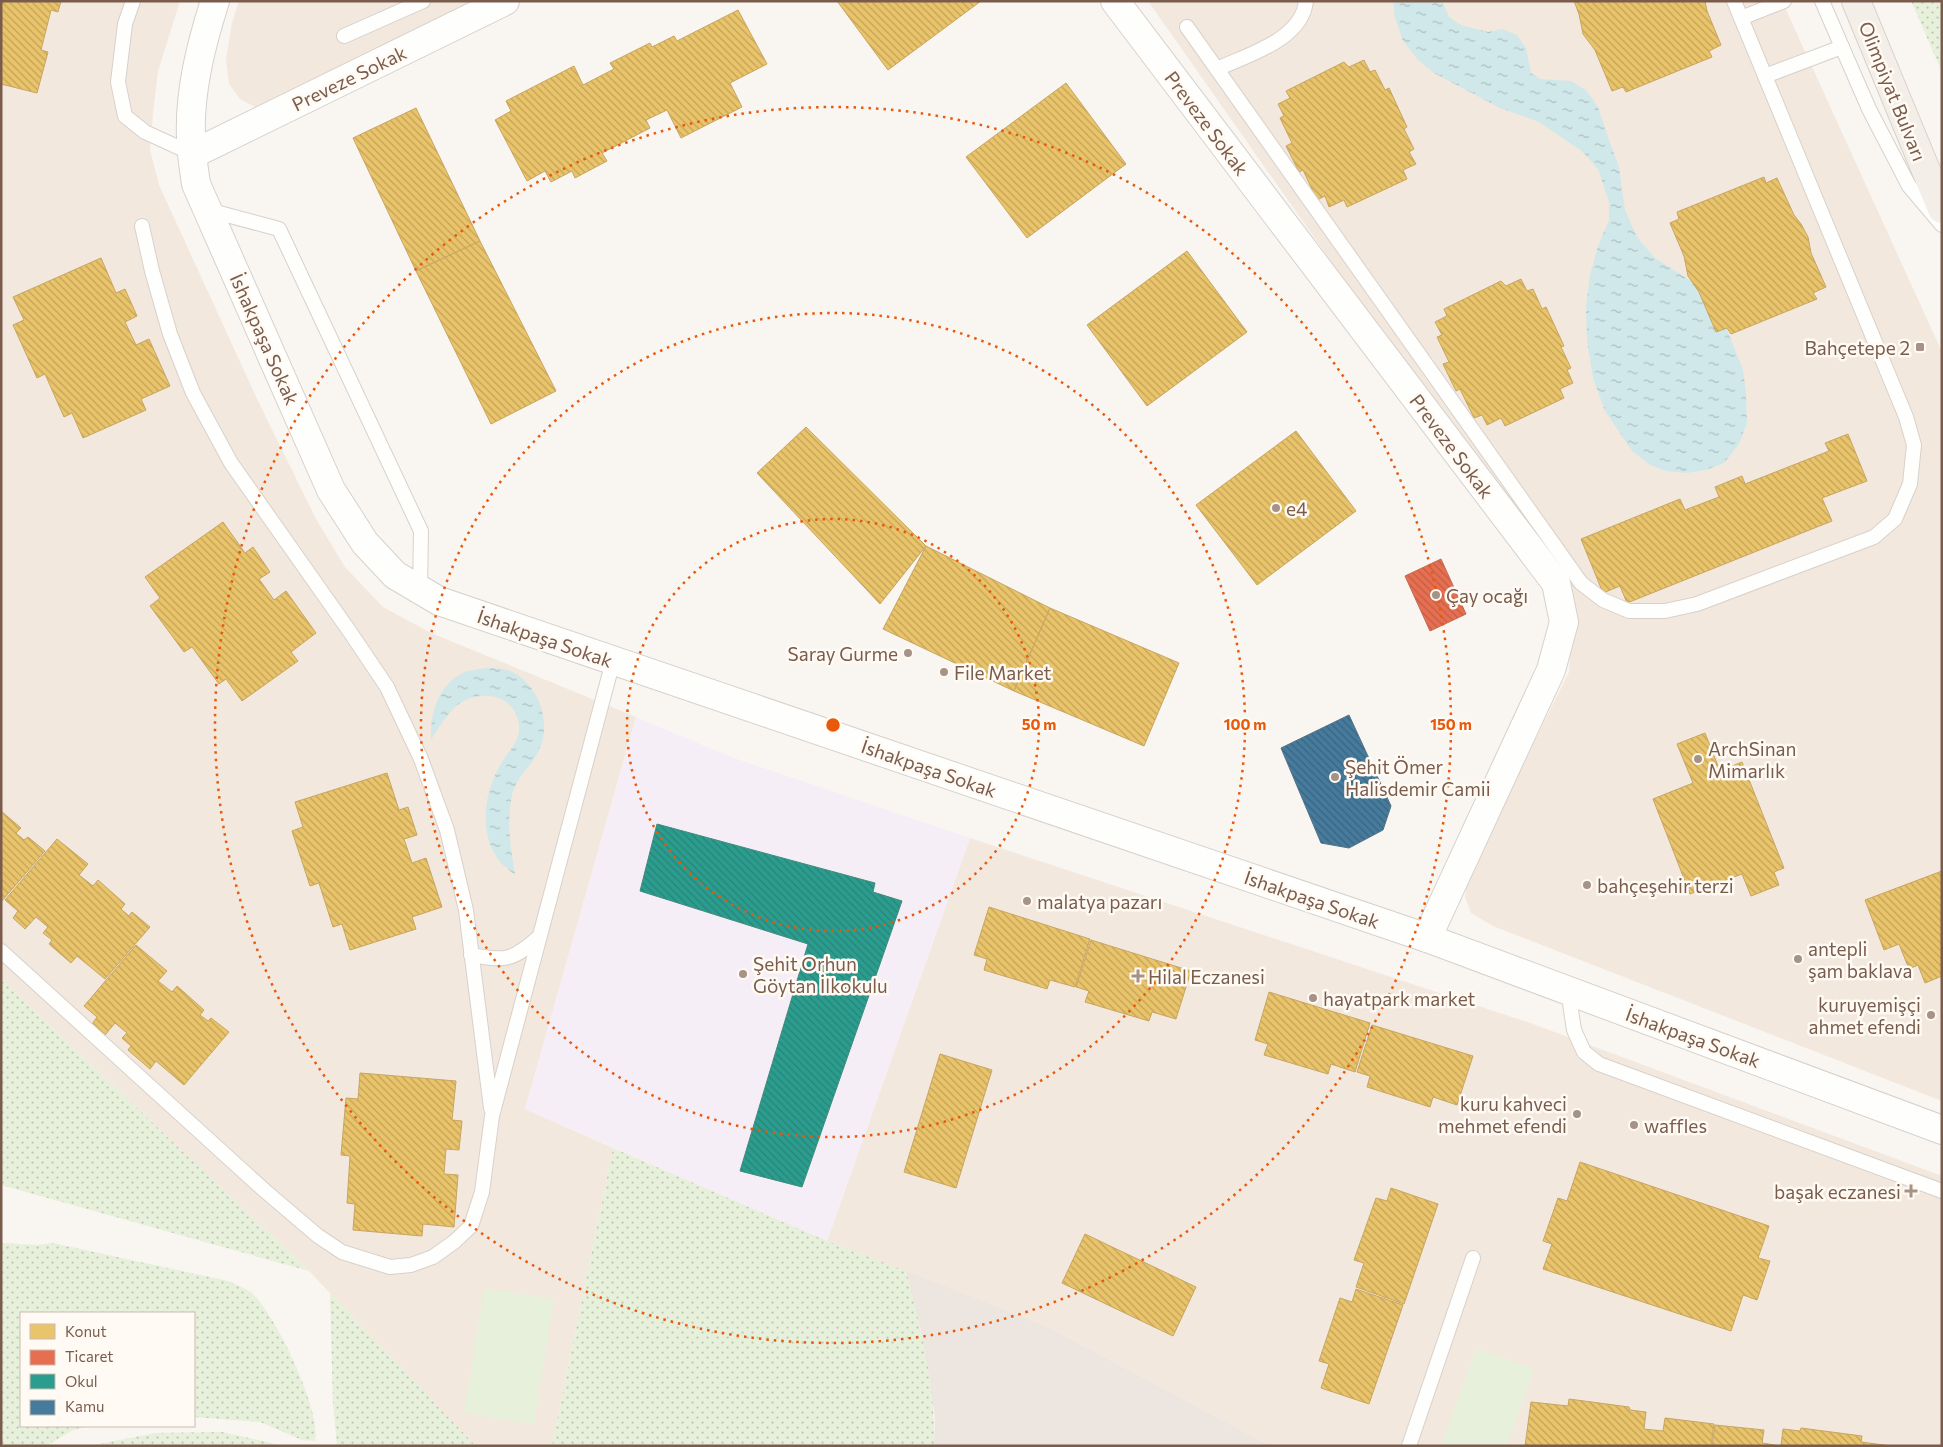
<svg xmlns="http://www.w3.org/2000/svg" width="1943" height="1447" font-family="Commissioner,sans-serif">
<style>
.residential{fill:#f2e8de}
.industrial{fill:#ede5e0}
.education{fill:#f6eef6}
.grass{fill:url(#grass-dots)}
.pitch{fill:#e7f0db}
.water{fill:url(#water-ripples)}
.homes{fill:url(#homes-back-hatch);stroke:#c8a561}
.shops{fill:url(#shops-back-hatch);stroke:#c66950}
.schools{fill:url(#schools-back-hatch);stroke:#428a7b}
.public{fill:url(#public-back-hatch);stroke:#557285}
.lines{fill:none;stroke-linecap:round;stroke-linejoin:round}
.service-casing{stroke:#d7d1cb;stroke-width:16}
.minor-casing{stroke:#d7d1cb;stroke-width:30}
.tertiary-casing{stroke:#d7d1cb;stroke-width:30}
.primary-casing{stroke:#dad1cc;stroke-width:30}
.service{stroke:#fefefd;stroke-width:14}
.minor{stroke:#fefefd;stroke-width:28}
.tertiary{stroke:#fefefd;stroke-width:28}
.primary{stroke:#f3eee8;stroke-width:28}
.ring{fill:none;stroke:#e8590c;stroke-width:2.5;stroke-dasharray:2.5 5}
.poi-dot{fill:#a69286;stroke:#fffaf3;stroke-width:2}
.labels{text-anchor:middle;dominant-baseline:central;stroke-width:5;stroke-linejoin:round;paint-order:stroke}
.street-label{font-size:19px;fill:#7a5c4d;stroke:#fffaf3}
.poi-label{font-size:19px;fill:#7a5c4d;stroke:#fffaf3;text-anchor:start}
.centre{fill:#e8590c;stroke:#fffaf3;stroke-width:2.5}
.ring-label{font-size:15px;text-anchor:middle;font-weight:bold;fill:#e8590c;stroke:#fffaf3;stroke-width:5;stroke-linejoin:round;paint-order:stroke}
</style>
<defs>
<pattern id="grass-dots" width="8" height="8" patternUnits="userSpaceOnUse" patternTransform="scale(1.25)"><rect width="8" height="8" fill="#e7f0db"/><path d="M2 2h.1M6 6h.1" fill="none" stroke="#c0c6b4" stroke-width="1.8" stroke-linecap="round"/></pattern>
<pattern id="water-ripples" width="26" height="14" patternUnits="userSpaceOnUse" patternTransform="scale(1.25)"><rect width="26" height="14" fill="#d0e8ea"/><path d="M2 4q2-2 4 0t4 0M15 11q2-2 4 0t4 0" fill="none" stroke="#aebfc0"/></pattern>
<pattern id="homes-back-hatch" width="6" height="6" patternUnits="userSpaceOnUse" patternTransform="scale(1.25)"><rect width="6" height="6" fill="#e9c46a"/><path d="M-1 5l2 2M0 0l6 6M5-1l2 2" fill="none" stroke="#c2a259"/></pattern>
<pattern id="shops-back-hatch" width="6" height="6" patternUnits="userSpaceOnUse" patternTransform="scale(1.25)"><rect width="6" height="6" fill="#e76f51"/><path d="M-1 5l2 2M0 0l6 6M5-1l2 2" fill="none" stroke="#c05e45"/></pattern>
<pattern id="schools-back-hatch" width="6" height="6" patternUnits="userSpaceOnUse" patternTransform="scale(1.25)"><rect width="6" height="6" fill="#2a9d8f"/><path d="M-1 5l2 2M0 0l6 6M5-1l2 2" fill="none" stroke="#298377"/></pattern>
<pattern id="public-back-hatch" width="6" height="6" patternUnits="userSpaceOnUse" patternTransform="scale(1.25)"><rect width="6" height="6" fill="#457b9d"/><path d="M-1 5l2 2M0 0l6 6M5-1l2 2" fill="none" stroke="#3d637c"/></pattern>
</defs>
<rect width="100%" height="100%" fill="#f9f5f0"/>
<g class="residential">
<polygon points="1,1 180,1 158,71 153,113 150,150 159,185 258,401 316,519 345,567 383,607 431,633 636,717 525,1109 613,1148 552,1446 476,1446 309,1271 1,979"/>
<polygon points="239,1 498,1 255,107 240,99 229,84 226,59 232,23"/>
<polygon points="1148,1 1782,1 1942,352 1942,1101 1493,926 1471,913 1465,897 1468,875 1569,672 1571,635 1538,556"/>
<polygon points="970,838 1533,1024 1942,1176 1942,1446 1271,1446 1050,1328 827,1241"/>
</g>
<polygon class="industrial" points="906,1271 1050,1328 1271,1446 934,1446 935,1417 922,1335"/>
<polygon class="education" points="636,717 731,757 970,838 827,1241 525,1109"/>
<g class="grass">
<polygon points="1911,1 1942,1 1942,72"/>
<polygon points="1,979 309,1271 1,1185"/>
<path d="M613 1148 827 1241 906 1271C921 1328 936 1386 934 1446H552Z"/>
<path d="M1 1243 38 1245 53 1243 228 1281C234 1284 243 1287 249 1291 273 1307 323 1414 315 1441L302 1440 260 1422 194 1417V1313H21V1426H89L73 1430 46 1446H1Z"/>
<polygon points="330,1293 476,1446 337,1446 333,1404"/>
<polygon points="222,1432 268,1442 277,1446 89,1446 156,1433"/>
</g>
<g class="pitch">
<polygon points="484,1288 554,1299 534,1424 464,1413"/>
<polygon points="1476,1348 1534,1369 1507,1446 1441,1446"/>
</g>
<g class="water">
<polygon points="1393,1 1442,1 1449,17 1461,25 1488,32 1502,29 1517,35 1526,48 1531,73 1540,79 1571,81 1586,90 1598,107 1607,134 1619,167 1625,210 1637,237 1655,258 1708,292 1722,317 1743,370 1746,393 1747,423 1739,444 1724,463 1706,470 1686,473 1666,471 1650,465 1632,451 1605,411 1593,378 1587,341 1586,307 1590,275 1598,246 1609,220 1609,202 1598,169 1583,152 1539,122 1500,108 1434,73 1418,60 1403,41 1395,18"/>
<path d="M484 668C491 668 500 668 507 670 537 680 553 721 539 750 532 766 516 777 512 795 506 822 511 849 515 875 511 871 505 867 501 863 477 834 484 791 502 762 509 750 521 741 519 725 516 698 489 690 466 700 450 707 440 726 431 740 430 715 437 687 461 674 467 670 477 670 484 668Z"/>
</g>
<g class="homes">
<polygon points="1,1 61,1 58,12 51,10 41,50 48,52 37,93 1,84"/>
<polygon points="837,1 981,1 888,70"/>
<polygon points="1574,1 1705,1 1707,11 1721,45 1709,51 1712,57 1626,92 1623,87 1612,91 1595,50 1583,34 1579,14"/>
<polygon points="738,10 767,64 730,83 742,107 681,138 667,110 646,120 650,128 602,153 607,161 575,178 572,171 551,182 545,171 527,181 495,120 511,111 506,101 574,66 583,85 614,69 610,63 650,43 652,47 674,36 677,41"/>
<polygon points="1364,60 1370,72 1375,70 1385,90 1389,88 1407,127 1404,129 1414,149 1409,152 1416,164 1403,170 1407,179 1347,207 1344,200 1329,207 1325,196 1317,200 1303,170 1299,172 1286,146 1292,143 1280,118 1284,116 1278,104 1290,98 1286,91 1344,62 1349,67"/>
<polygon points="1066,83 1126,164 1027,238 966,157"/>
<polygon points="416,108 480,241 416,271 353,138"/>
<polygon points="1764,177 1766,183 1777,178 1794,215 1801,224 1808,237 1811,253 1826,287 1813,293 1817,299 1731,334 1727,328 1716,332 1699,292 1688,276 1684,256 1670,223 1679,219 1677,212"/>
<polygon points="480,241 556,391 491,424 416,271"/>
<polygon points="1187,251 1247,332 1147,406 1087,325"/>
<polygon points="101,258 116,293 125,289 137,316 125,322 136,345 149,339 170,386 141,399 146,410 83,438 72,413 64,417 45,374 37,378 13,325 24,320 13,297"/>
<polygon points="1521,279 1527,291 1533,289 1542,309 1546,307 1564,346 1561,347 1571,368 1567,370 1573,383 1560,389 1564,398 1505,426 1501,418 1487,425 1482,415 1474,418 1460,389 1456,391 1443,364 1449,362 1437,337 1442,335 1435,322 1447,316 1444,309 1501,281 1506,286"/>
<polygon points="806,427 926,546 880,604 757,473"/>
<polygon points="1296,431 1356,511 1257,585 1196,505"/>
<polygon points="1848,434 1867,481 1822,498 1832,521 1627,603 1620,586 1603,593 1581,539 1680,499 1685,510 1719,497 1715,487 1742,476 1745,484 1829,451 1825,443"/>
<polygon points="223,522 245,553 253,547 270,572 259,579 274,600 286,591 316,633 291,652 298,661 242,701 226,679 219,684 192,647 184,652 150,606 160,598 145,577"/>
<polygon points="926,546 1050,608 1014,691 883,629"/>
<polygon points="1050,608 1179,663 1144,746 1014,691"/>
<polygon points="1705,733 1720,771 1742,762 1784,868 1774,872 1779,885 1751,896 1742,874 1690,894 1653,799 1693,783 1677,744"/>
<polygon points="387,773 399,810 408,807 417,835 404,839 412,863 426,858 442,907 412,917 416,929 350,950 342,924 333,927 319,883 310,886 292,831 303,827 295,802"/>
<polygon points="1,811 21,828 16,833 24,840 28,837 45,851 1,902"/>
<polygon points="57,839 88,864 79,875 93,886 98,880 125,904 121,909 129,916 132,912 150,927 105,979 77,956 71,963 49,944 52,940 43,933 48,927 36,917 25,929 13,918 18,911 5,900"/>
<polygon points="1942,871 1942,976 1925,983 1918,965 1909,969 1899,944 1884,950 1865,900"/>
<polygon points="989,907 1090,939 1075,987 1050,980 1047,989 984,970 987,959 974,955"/>
<polygon points="1091,940 1191,971 1176,1019 1152,1012 1149,1021 1085,1002 1089,991 1076,987"/>
<polygon points="136,945 167,971 158,981 172,992 177,986 204,1010 200,1015 208,1021 211,1018 229,1032 184,1085 156,1061 150,1069 128,1050 131,1046 122,1038 127,1033 115,1023 105,1035 92,1024 97,1017 84,1006"/>
<polygon points="1269,992 1370,1023 1355,1072 1331,1064 1328,1074 1264,1055 1268,1044 1255,1040"/>
<polygon points="1372,1025 1473,1056 1457,1105 1433,1097 1430,1107 1367,1087 1370,1076 1357,1072"/>
<polygon points="940,1054 992,1070 956,1188 904,1172"/>
<polygon points="360,1073 456,1081 452,1120 462,1121 459,1150 446,1149 444,1174 458,1175 454,1227 423,1224 422,1236 353,1230 355,1204 347,1203 350,1156 341,1155 346,1098 358,1099"/>
<polygon points="1580,1162 1769,1226 1758,1258 1770,1261 1757,1300 1743,1295 1731,1331 1543,1269 1552,1244 1543,1241 1558,1198 1567,1201"/>
<polygon points="1391,1188 1438,1204 1404,1304 1356,1287 1364,1263 1354,1260 1376,1198 1387,1201"/>
<polygon points="1085,1234 1196,1287 1173,1336 1062,1283"/>
<polygon points="1356,1289 1403,1305 1369,1404 1321,1388 1329,1364 1319,1361 1340,1298 1352,1302"/>
<polygon points="1569,1399 1629,1407 1630,1410 1646,1412 1644,1429 1663,1431 1665,1418 1714,1424 1711,1446 1525,1446 1531,1402 1568,1406"/>
<polygon points="1715,1425 1764,1430 1762,1443 1781,1446 1783,1429 1800,1431 1801,1428 1862,1436 1861,1442 1892,1446 1712,1446"/>
</g>
<polygon class="shops" points="1441,559 1466,614 1430,631 1405,576"/>
<polygon class="schools" points="657,824 875,883 873,892 902,901 802,1187 740,1171 808,944 640,891"/>
<polygon class="public" points="1349,715 1391,806 1383,830 1349,848 1321,843 1281,748"/>
<g class="lines">
<defs>
<g id="service">
<polyline points="133,1 125,24 118,82 125,116 145,132 193,154"/>
<polyline points="1822,1 1869,109 1909,186 1942,225"/>
<polyline points="1741,18 1784,1"/>
<polyline points="1187,27 1581,583 1603,600 1629,611 1665,611 1697,604 1874,537 1895,519 1910,484 1914,445 1906,417 1734,1"/>
<polyline points="344,36 423,1"/>
<path d="M1217 69C1247 55 1302 40 1306 1"/>
<polyline points="1765,76 1842,47"/>
<polyline points="208,210 279,229 421,531 420,590"/>
<polyline points="142,226 152,271 170,334 193,393 231,463 350,632 387,687 421,759 447,830 466,910 491,1108"/>
<polyline points="1,951 264,1190 318,1236 342,1252 390,1267 411,1265 433,1257 454,1242 471,1226 482,1192 492,1116 613,661"/>
<path d="M471 955C506 961 512 961 539 937"/>
<polyline points="1568,990 1574,1030 1584,1052 1599,1064 1942,1191"/>
<polyline points="1409,1446 1473,1258"/>
</g>
<g id="minor">
<polyline points="1115,1 1556,583 1564,622 1551,670 1427,938"/>
<polyline points="193,154 505,1"/>
</g>
<path id="tertiary" d="M215 1C201 45 189 92 191 138 191 153 194 169 196 184L331 490 365 543 395 575 439 601 1427 938 1942 1130"/>
<polyline id="primary" points="1856,1 1942,209"/>
</defs>
<use href="#service" class="service-casing"/>
<use href="#minor" class="minor-casing"/>
<use href="#tertiary" class="tertiary-casing"/>
<use href="#primary" class="primary-casing"/>
<use href="#service" class="service"/>
<use href="#minor" class="minor"/>
<use href="#tertiary" class="tertiary"/>
<use href="#primary" class="primary"/>
</g>
<g class="ring">
<circle cx="833" cy="725" r="206"/>
<circle cx="833" cy="725" r="412"/>
<circle cx="833" cy="725" r="618"/>
</g>
<g class="poi-dot">
<rect x="1915" y="342" width="10" height="10" rx="2.5"/>
<circle cx="1276" cy="508" r="5"/>
<circle cx="1436" cy="595" r="5"/>
<circle cx="908" cy="653" r="5"/>
<circle cx="944" cy="672" r="5"/>
<circle cx="1698" cy="759" r="5"/>
<circle cx="1335" cy="777" r="5"/>
<circle cx="1587" cy="885" r="5"/>
<circle cx="1027" cy="901" r="5"/>
<circle cx="1798" cy="959" r="5"/>
<circle cx="743" cy="974" r="5"/>
<path d="M1135.5 968.5h5v5h5v5h-5v5h-5v-5h-5v-5h5z"/>
<circle cx="1313" cy="998" r="5"/>
<circle cx="1931" cy="1015" r="5"/>
<circle cx="1577" cy="1114" r="5"/>
<circle cx="1634" cy="1125" r="5"/>
<path d="M1908.5 1183.5h5v5h5v5h-5v5h-5v-5h-5v-5h5z"/>
</g>
<g class="labels">
<g class="street-label">
<text transform="translate(349 78) rotate(-26)">Preveze Sokak</text>
<text transform="translate(1893 91) rotate(68)">Olimpiyat Bulvarı</text>
<text transform="translate(1207 123) rotate(53)">Preveze Sokak</text>
<text transform="translate(265 339) rotate(66)">İshakpaşa Sokak</text>
<text transform="translate(1452 446) rotate(53)">Preveze Sokak</text>
<text transform="translate(545 638) rotate(19)">İshakpaşa Sokak</text>
<text transform="translate(929 768) rotate(19)">İshakpaşa Sokak</text>
<text transform="translate(1312 899) rotate(19)">İshakpaşa Sokak</text>
<text transform="translate(1693 1037) rotate(20)">İshakpaşa Sokak</text>
</g>
<g class="poi-label">
<text x="1910" y="347" text-anchor="end">Bahçetepe 2</text>
<text x="1286" y="508">e4</text>
<text x="1446" y="595">Çay ocağı</text>
<text x="898" y="653" text-anchor="end">Saray Gurme</text>
<text x="954" y="672">File Market</text>
<text x="1708" y="748">ArchSinan<tspan x="1708" dy="22">Mimarlık</tspan></text>
<text x="1345" y="766">Şehit Ömer<tspan x="1345" dy="22">Halisdemir Camii</tspan></text>
<text x="1597" y="885">bahçeşehir terzi</text>
<text x="1037" y="901">malatya pazarı</text>
<text x="1808" y="948">antepli<tspan x="1808" dy="22">şam baklava</tspan></text>
<text x="753" y="963">Şehit Orhun<tspan x="753" dy="22">Göytan İlkokulu</tspan></text>
<text x="1148" y="976">Hilal Eczanesi</text>
<text x="1323" y="998">hayatpark market</text>
<text x="1921" y="1004" text-anchor="end">kuruyemişçi<tspan x="1921" dy="22">ahmet efendi</tspan></text>
<text x="1567" y="1103" text-anchor="end">kuru kahveci<tspan x="1567" dy="22">mehmet efendi</tspan></text>
<text x="1644" y="1125">waffles</text>
<text x="1901" y="1191" text-anchor="end">başak eczanesi</text>
</g>
</g>
<circle cx="833" cy="725" r="8" class="centre"/>
<g class="ring-label">
<text x="1039" y="730">50 m</text>
<text x="1245" y="730">100 m</text>
<text x="1451" y="730">150 m</text>
</g>
<rect width="1943" height="1447" fill="none" stroke="#7a5c4d" stroke-width="5"/>
<rect x="20" y="1312" width="175" height="115" fill="#fffaf3" stroke="#cabbb1"/>
<rect x="30" y="1324" width="25" height="15" fill="#e9c46a" stroke="#cabbb1"/>
<text x="65" y="1337" font-size="15" fill="#7a5c4d">Konut</text>
<rect x="30" y="1350" width="25" height="15" fill="#e76f51" stroke="#cabbb1"/>
<text x="65" y="1362" font-size="15" fill="#7a5c4d">Ticaret</text>
<rect x="30" y="1374" width="25" height="15" fill="#2a9d8f" stroke="#cabbb1"/>
<text x="65" y="1387" font-size="15" fill="#7a5c4d">Okul</text>
<rect x="30" y="1400" width="25" height="15" fill="#457b9d" stroke="#cabbb1"/>
<text x="65" y="1412" font-size="15" fill="#7a5c4d">Kamu</text>
</svg>
